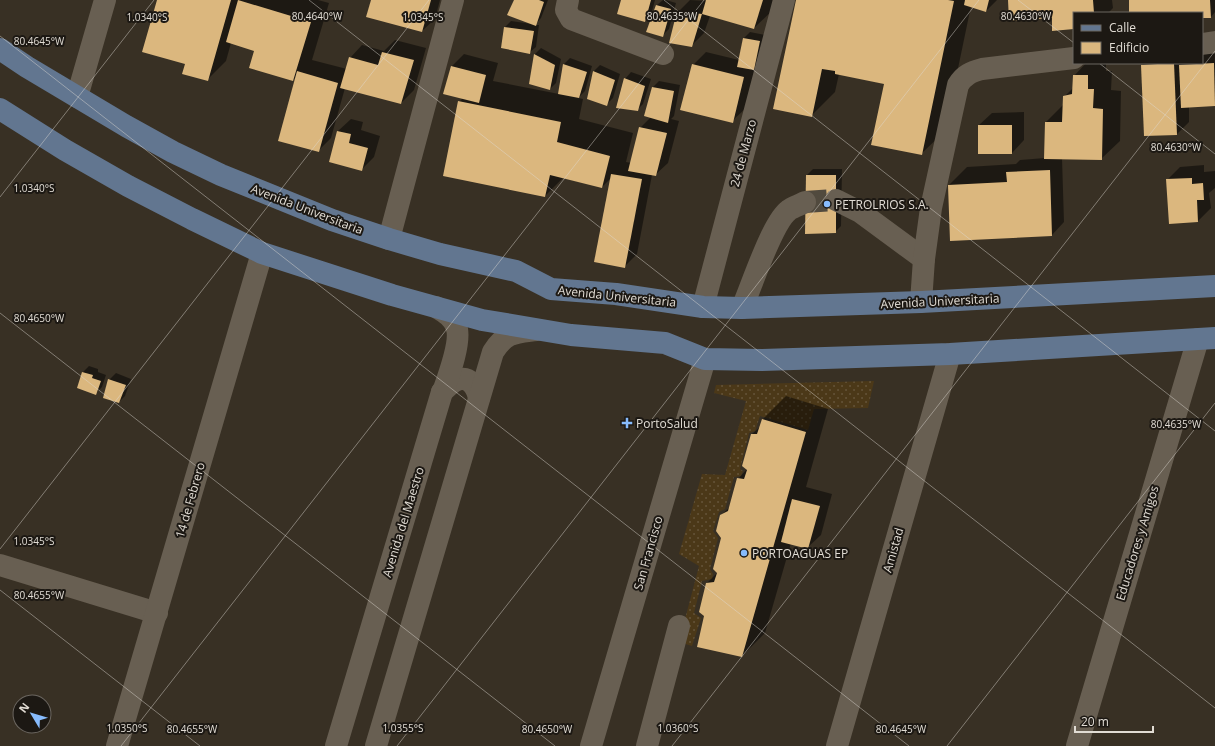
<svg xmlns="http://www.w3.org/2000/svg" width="1215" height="746" font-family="'Open Sans',sans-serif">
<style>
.garden{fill:url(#garden-dots)}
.shadow{fill:#0007}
.building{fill:#dbb77e}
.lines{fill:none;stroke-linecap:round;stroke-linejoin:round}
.minor-tunnel{stroke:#514a3e;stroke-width:22;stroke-dasharray:22 11;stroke-linecap:butt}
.minor{stroke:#685f52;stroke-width:22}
.major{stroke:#627690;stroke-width:22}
.ticks{fill:none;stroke:#e1dcd4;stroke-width:1;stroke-opacity:0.45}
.poi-dot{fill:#87bbfc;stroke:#1c1813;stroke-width:1.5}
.labels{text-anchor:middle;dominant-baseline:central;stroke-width:4;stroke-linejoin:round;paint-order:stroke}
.street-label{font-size:12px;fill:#e1dcd4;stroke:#1c1813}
.poi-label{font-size:12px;fill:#e1dcd4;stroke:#1c1813;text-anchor:start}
.ticks-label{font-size:10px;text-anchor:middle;fill:#e1dcd4;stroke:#1c1813;stroke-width:4;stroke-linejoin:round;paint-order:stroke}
</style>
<defs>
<pattern id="garden-dots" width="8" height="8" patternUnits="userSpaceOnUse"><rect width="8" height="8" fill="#4b3818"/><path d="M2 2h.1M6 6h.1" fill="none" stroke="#655439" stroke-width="1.8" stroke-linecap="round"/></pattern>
</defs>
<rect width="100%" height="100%" fill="#383024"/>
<polygon class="garden" points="874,381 868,408 814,409 808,430 760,416 755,431 749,433 740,469 743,471 741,476 734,477 725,509 719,512 713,531 718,538 710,569 713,574 712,579 702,581 694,613 701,618 692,646 679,642 699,566 679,554 702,474 725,475 746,401 714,393 716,385"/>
<g class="shadow">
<polygon points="158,0 318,0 329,3 312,60 347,69 350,58 362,45 384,51 395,40 426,48 414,90 401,103 345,88 331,138 318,151 297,76 293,80 256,50 231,43 226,61 207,80 186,63"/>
<polygon points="372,0 440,0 435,19 422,31"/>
<polygon points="515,0 548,0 541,18 535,25 539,25 536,47 529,53 505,27 511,21 532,24"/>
<polygon points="622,0 655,0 651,15 645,21"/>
<polygon points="663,0 666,0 676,3 669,29 662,36 647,32 657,5"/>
<polygon points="690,0 707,1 707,0 775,0 773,10 754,28 710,16 704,33 691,46 678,12"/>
<polygon points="797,0 997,0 986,11 971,6 945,131 921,154 885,84 839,74 835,92 811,116"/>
<polygon points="1009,0 1112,0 1113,8 1108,13 1074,13 1074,28 1053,16"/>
<polygon points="1130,0 1215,0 1215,12 1211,17 1202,17 1202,13 1130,13"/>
<polygon points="750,32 766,35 745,109 732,121 693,65 706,52 739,60 744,38"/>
<polygon points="541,48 561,59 556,83 550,89 530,83 535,54"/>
<polygon points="1215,51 1215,105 1189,107 1189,122 1177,134 1142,65 1144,63 1202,63 1202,52"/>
<polygon points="464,54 498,63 493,81 559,94 564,64 570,58 592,66 585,91 578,98 583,99 579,119 633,133 626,162 631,163 640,128 651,117 645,115 653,87 659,81 680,85 674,116 671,119 679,121 668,163 655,175 652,175 637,254 624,267 612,177 602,187 563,178 545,196 459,102 463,98 452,66"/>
<polygon points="1086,63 1106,63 1106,71 1112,71 1111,90 1121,91 1120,141 1101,159 1062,158 1064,222 1052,235 951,240 949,185 967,167 1016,164 1020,160 1045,158 1046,122 1064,104 1064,97 1073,88 1074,76"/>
<polygon points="600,65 620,74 613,98 607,104 589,98 594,71"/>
<polygon points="631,72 651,79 643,104 637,110 625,79"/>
<polygon points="1024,112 1024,140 1012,153 979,125 992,113"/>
<polygon points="351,119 363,122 361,130 380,136 374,157 361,170 338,131"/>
<polygon points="1204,165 1204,172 1215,171 1215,188 1209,193 1211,208 1198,221 1170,223 1167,180 1180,167"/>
<polygon points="813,169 842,169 841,226 835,232 806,233 807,175"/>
<polygon points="89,366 98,369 98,372 106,375 102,387 96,393 83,372"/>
<polygon points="116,373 131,379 125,396 119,402 109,380"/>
<polygon points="786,396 828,409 806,487 832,494 821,535 808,547 791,543 765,633 742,656 705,616 707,583 718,572 722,537 721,515 730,507 738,479 747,469 752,434 761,426 763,419"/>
</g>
<g class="building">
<polygon points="157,0 231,0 208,81 182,74 185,64 142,52"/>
<polygon points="238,0 311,22 293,81 249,68 254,51 226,42"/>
<polygon points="371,0 431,0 422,32 366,17"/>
<polygon points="514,0 539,0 544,2 536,26 507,15"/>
<polygon points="621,0 651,0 645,22 617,14"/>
<polygon points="706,0 763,0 754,29 702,14"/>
<polygon points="796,0 948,0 954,1 922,155 871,145 884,84 835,74 835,71 822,69 812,117 773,109"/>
<polygon points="965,0 989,0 986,12 964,5"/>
<polygon points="1008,0 1093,0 1094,13 1074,13 1074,29 1052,31 1052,18 1009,21"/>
<polygon points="1129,0 1210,0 1211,18 1202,18 1202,13 1129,13"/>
<polygon points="656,5 671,9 663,37 646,32"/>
<polygon points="677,11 702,14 692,47 669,43"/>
<polygon points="504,27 534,31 530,54 501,48"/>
<polygon points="743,38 760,41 754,70 737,67"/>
<polygon points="382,52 414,60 401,104 340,88 349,57 378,65"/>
<polygon points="534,54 555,65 550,90 529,84"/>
<polygon points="1174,63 1177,135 1144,136 1141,65"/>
<polygon points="1214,63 1215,106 1181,108 1179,65"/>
<polygon points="563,64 587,72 579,98 558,94"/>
<polygon points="692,64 744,77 733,123 680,110"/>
<polygon points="451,66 486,75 479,103 443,94"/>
<polygon points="297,71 338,83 319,152 278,141"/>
<polygon points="593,71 615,80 607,106 587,99"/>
<polygon points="1073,75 1088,75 1088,89 1094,89 1093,108 1103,109 1102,160 1044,159 1045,122 1062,122 1063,96 1072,94"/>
<polygon points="624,78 645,86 638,111 616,108"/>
<polygon points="652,87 674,91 668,123 644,116"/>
<polygon points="458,101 561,122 557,142 610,156 602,188 550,175 545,197 443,176"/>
<rect x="978" y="125" width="34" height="29"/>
<polygon points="639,127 667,133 656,176 628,171"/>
<polygon points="337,131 351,134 349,143 368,148 362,171 329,162"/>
<polygon points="1050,170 1052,236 950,241 948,185 1007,182 1006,172"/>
<polygon points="611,174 642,179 625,268 594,262"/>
<polygon points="806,175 836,175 836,233 805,234"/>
<polygon points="1192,178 1192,184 1203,183 1204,200 1197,200 1198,222 1169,224 1166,179"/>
<polygon points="82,372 93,375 92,378 101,381 96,395 77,388"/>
<polygon points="108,379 126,385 119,403 103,398"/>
<polygon points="762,419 806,432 742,657 697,647 704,616 699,612 706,583 714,582 717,573 713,569 721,538 716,531 720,515 728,511 737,478 744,479 747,470 742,466 751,434 757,434"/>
<polygon points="792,499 820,506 808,549 781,542"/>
</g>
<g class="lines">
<polyline class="minor-tunnel" points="805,202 836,200"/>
<g class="minor">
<polyline points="568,0 566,10 571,19 663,54"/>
<polyline points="1202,44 1215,42"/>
<polyline points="77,97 105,0"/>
<polyline points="836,200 860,212 924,259"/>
<polyline points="389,239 453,0"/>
<path d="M921 302 924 259 931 208 958 85C964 75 971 72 982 69L1074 58"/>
<polyline points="703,307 784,0"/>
<path d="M742 308C751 288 772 222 789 210 793 207 800 205 805 202"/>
<path d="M442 392C446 388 452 382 457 380 470 375 477 388 479 398"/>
<polyline points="0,565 157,613"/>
<polyline points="117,746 262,253"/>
<path d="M336 746 442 392 444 389C449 375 462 339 456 326 452 316 444 312 436 307"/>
<path d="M376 746 493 352C506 332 514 333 536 330"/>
<polyline points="591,746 705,359"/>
<polyline points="647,746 679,626"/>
<polyline points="837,746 950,354"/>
<polyline points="1077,746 1198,339"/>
</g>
<g class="major">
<polyline points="0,49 27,67 126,126 173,152 221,175 332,220 389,239 440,254 516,271 551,289 616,294 703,307 742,308 921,302 1215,286"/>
<polyline points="0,109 65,150 128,186 192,219 262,253 392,295 482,320 571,335 665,343 705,359 762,360 950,354 1215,338"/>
</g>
</g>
<path class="ticks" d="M309 0 1215 708M664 0 1215 431M1018 0 1074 43M0 36 909 746M1099 63 1215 154M0 197 154 0M0 313 555 746M0 549 429 0M0 590 200 746M121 746 704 0M397 746 979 0M672 746 1215 51M947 746 1215 403"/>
<g class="poi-dot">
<circle cx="827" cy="204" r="4"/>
<path d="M625 417h4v4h4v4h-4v4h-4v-4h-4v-4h4z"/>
<circle cx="744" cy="553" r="4"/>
</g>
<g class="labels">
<g class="street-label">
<text transform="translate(743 153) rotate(-75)">24 de Marzo</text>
<text transform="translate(307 209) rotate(21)">Avenida Universitaria</text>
<text transform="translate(617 296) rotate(6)">Avenida Universitaria</text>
<text transform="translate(940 301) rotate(-3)">Avenida Universitaria</text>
<text transform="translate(190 500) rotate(-74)">14 de Febrero</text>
<text transform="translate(403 522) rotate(-73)">Avenida del Maestro</text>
<text transform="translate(1137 543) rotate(-73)">Educadores y Amigos</text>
<text transform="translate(893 550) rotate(-74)">Amistad</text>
<text transform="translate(648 553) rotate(-74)">San Francisco</text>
</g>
<g class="poi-label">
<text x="835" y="204">PETROLRIOS S.A.</text>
<text x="636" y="423">PortoSalud</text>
<text x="752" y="553">PORTOAGUAS EP</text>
</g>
</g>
<g class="ticks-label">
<text x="317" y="20">80.4640°W</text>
<text x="672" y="20">80.4635°W</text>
<text x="1026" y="20">80.4630°W</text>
<text x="147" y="21">1.0340°S</text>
<text x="423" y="21">1.0345°S</text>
<text x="39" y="45">80.4645°W</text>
<text x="1176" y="151">80.4630°W</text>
<text x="34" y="192">1.0340°S</text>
<text x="39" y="322">80.4650°W</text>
<text x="1176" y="428">80.4635°W</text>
<text x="34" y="545">1.0345°S</text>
<text x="39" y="599">80.4655°W</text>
<text x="127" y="732">1.0350°S</text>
<text x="403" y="732">1.0355°S</text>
<text x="678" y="732">1.0360°S</text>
<text x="192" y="733">80.4655°W</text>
<text x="547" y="733">80.4650°W</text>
<text x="901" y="733">80.4645°W</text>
</g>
<rect x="1073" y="12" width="130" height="52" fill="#1c1813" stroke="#6b6660"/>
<rect x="1081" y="25" width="20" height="6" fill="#627690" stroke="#6b6660"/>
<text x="1109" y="32" font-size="12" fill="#e1dcd4">Calle</text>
<rect x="1081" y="42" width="20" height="12" fill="#dbb77e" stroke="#6b6660"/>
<text x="1109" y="52" font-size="12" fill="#e1dcd4">Edificio</text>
<g transform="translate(32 714) rotate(308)"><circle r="19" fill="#1c1813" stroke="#6b6660"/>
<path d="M0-3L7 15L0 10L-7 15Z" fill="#87bbfc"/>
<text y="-6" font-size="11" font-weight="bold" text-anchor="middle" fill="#e1dcd4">N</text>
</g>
<path d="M1075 726v6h78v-6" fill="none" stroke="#e1dcd4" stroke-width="2"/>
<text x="1081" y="726" font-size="12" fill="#e1dcd4" stroke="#1c1813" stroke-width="3" paint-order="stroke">20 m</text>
</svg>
